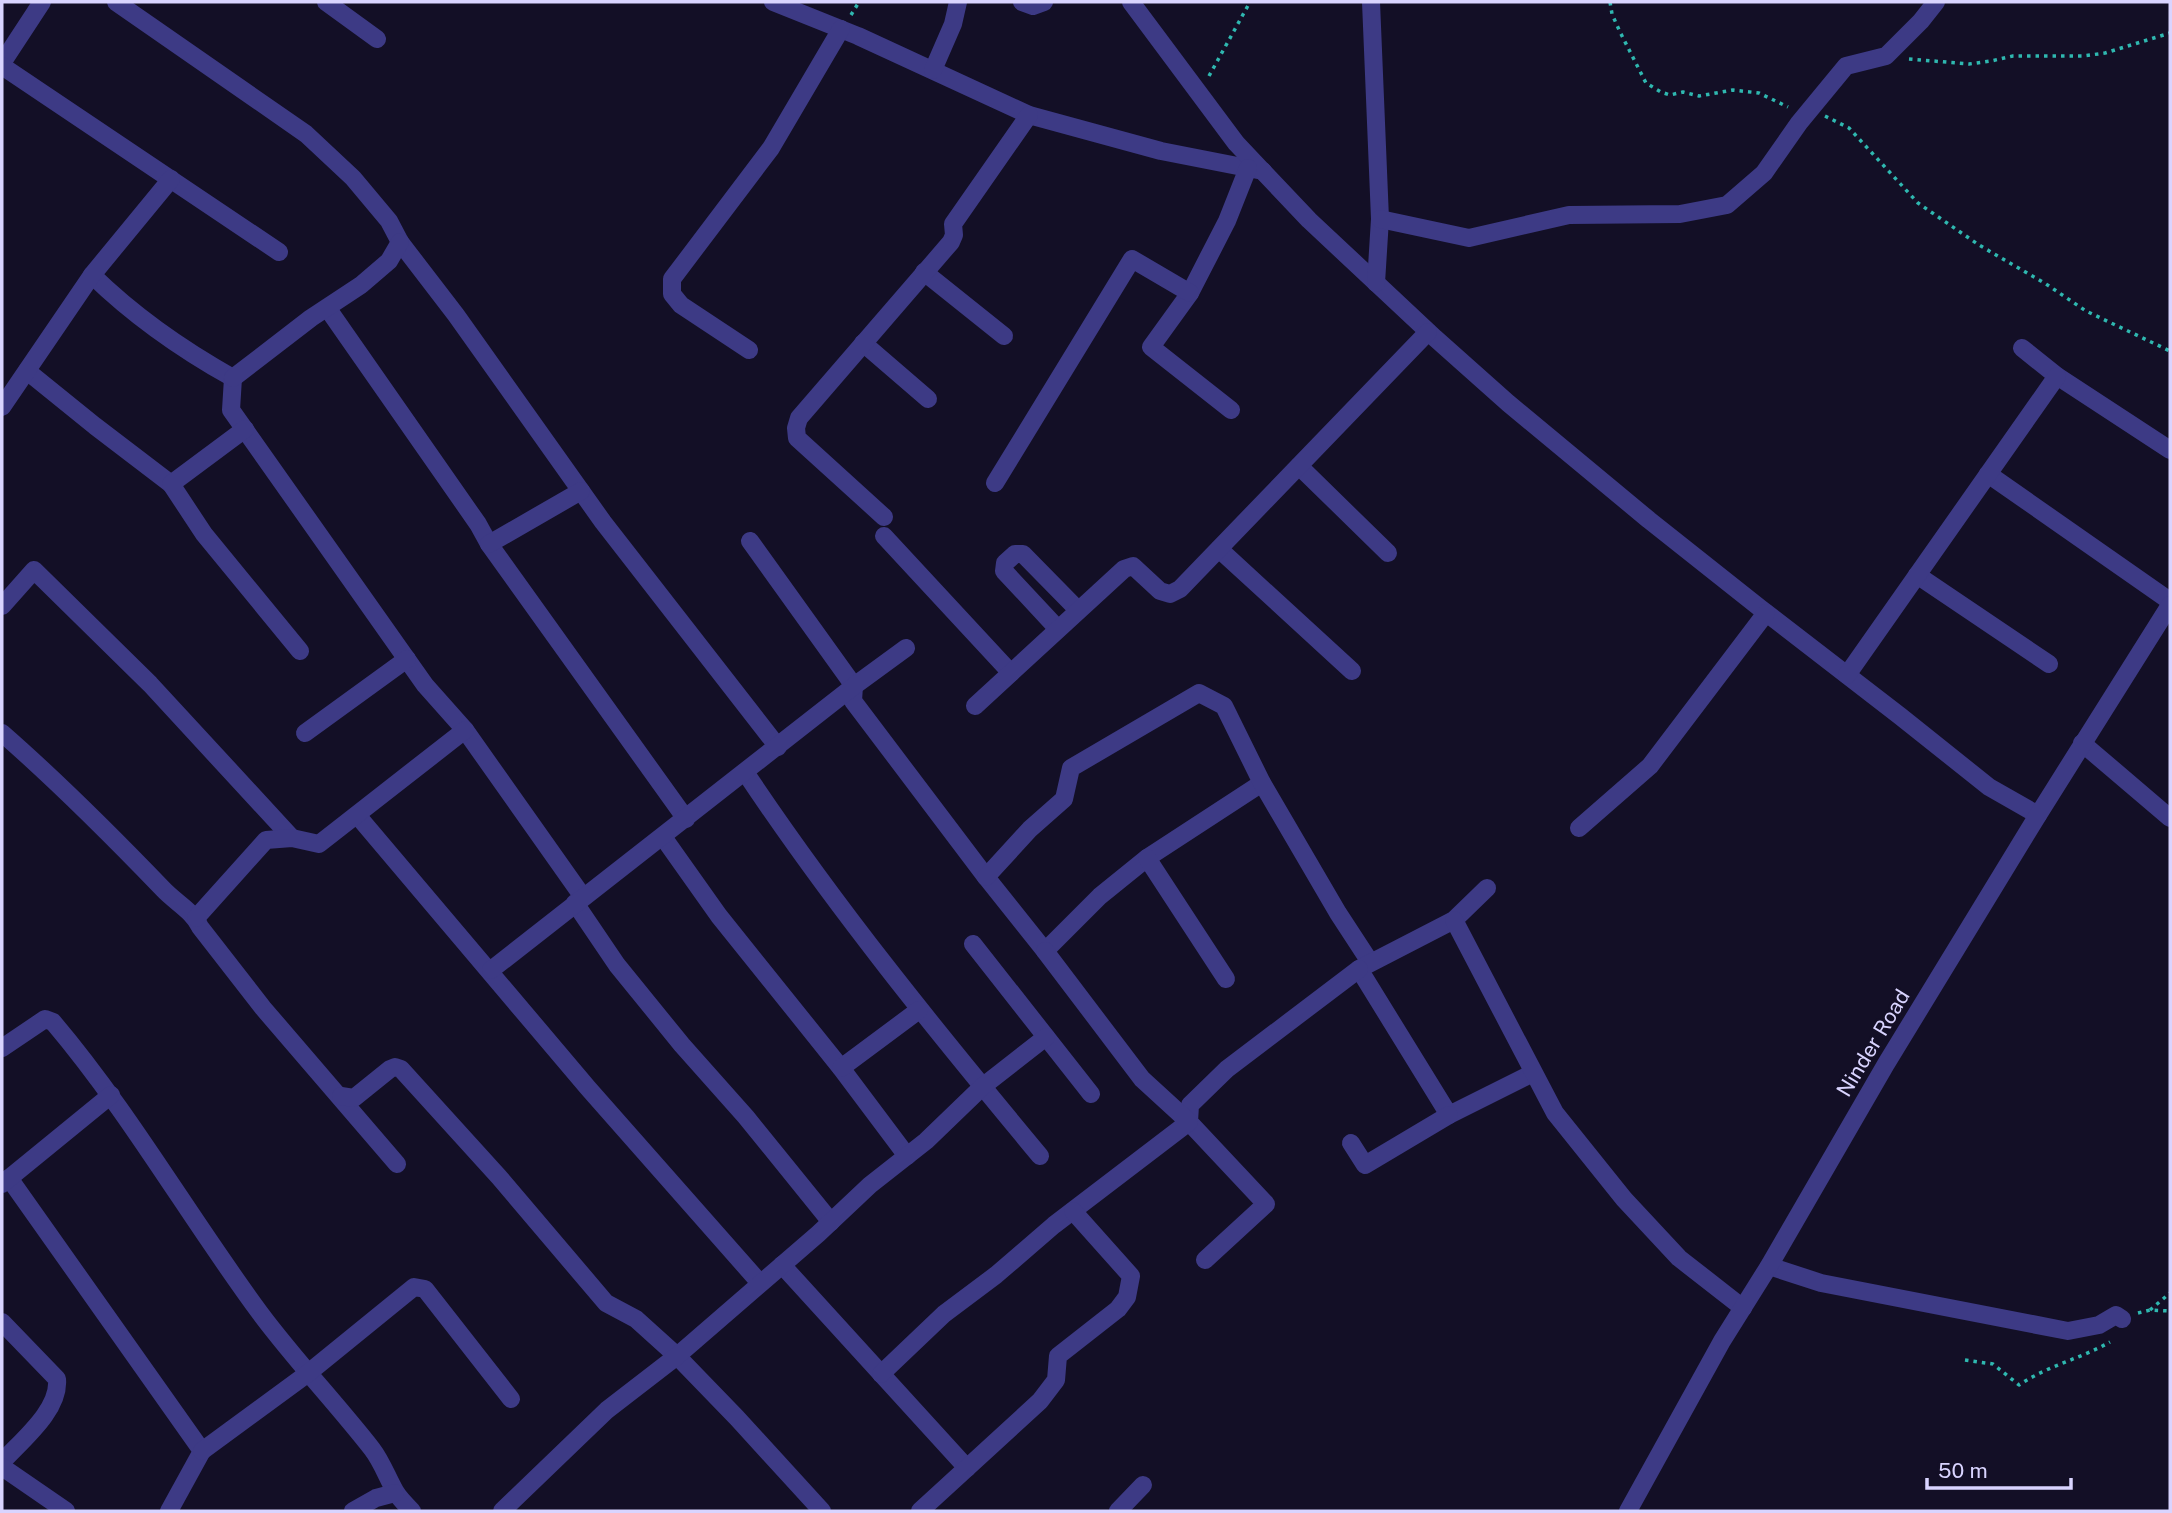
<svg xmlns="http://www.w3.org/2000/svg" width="2172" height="1513" font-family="'Public Sans',sans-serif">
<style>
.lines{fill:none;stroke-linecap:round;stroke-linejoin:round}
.path{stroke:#2fb8b0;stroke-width:3.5;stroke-dasharray:3.5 5;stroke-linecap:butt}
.minor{stroke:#3d3a85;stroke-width:18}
.labels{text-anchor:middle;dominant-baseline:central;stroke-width:5;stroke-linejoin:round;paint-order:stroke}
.street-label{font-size:21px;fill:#d9d4ff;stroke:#130f26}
</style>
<rect width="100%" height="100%" fill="#130f26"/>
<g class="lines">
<g class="path">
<polyline points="1610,2 1612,14 1620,32 1646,83 1661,92 1670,95 1683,92 1699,96 1733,90 1759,93 1788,107"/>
<polyline points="851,15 859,2"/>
<polyline points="1909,59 1969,64 1991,61 2013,56 2083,56 2105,53 2170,33"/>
<polyline points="1209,76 1250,2"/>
<polyline points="1825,116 1849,128 1918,203 1979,245 2046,284 2086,311 2170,351"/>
<polyline points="2150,1310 2170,1293"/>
<polyline points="2138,1313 2150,1310 2170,1311"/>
<path d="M1965 1360 1993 1364 2019 1385C2049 1365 2080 1359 2110 1342"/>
</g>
<g class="minor">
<polyline points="116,2 306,134 353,178 389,221 400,242 456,315 603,522 778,747"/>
<polyline points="326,2 377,39"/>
<polyline points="773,2 858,36 1029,115 1161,151 1263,171"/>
<polyline points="1022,2 1033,6 1044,2"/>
<polyline points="1131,2 1236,143 1309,220 1435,338 1508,403 1649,520 1760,608 1900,716 1989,787 2038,815"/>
<polyline points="1371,2 1380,219 1376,283"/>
<polyline points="2,63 42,2"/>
<polyline points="2,66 279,252"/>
<polyline points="933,70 953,24 958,2"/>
<polyline points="1380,219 1469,238 1569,215 1680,214 1727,205 1764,173 1799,123 1846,66 1886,56 1921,21 1936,2"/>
<polyline points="924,272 1004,336"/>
<path d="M92 275C135 317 181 349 233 378"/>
<polyline points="328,309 478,524 489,544 686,819"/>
<polyline points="863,343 928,399"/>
<polyline points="2022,348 2057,376 2170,450"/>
<polyline points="749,350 681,305 672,294 672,279 771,148 841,29"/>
<polyline points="27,371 95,426 171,484"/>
<polyline points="233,378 231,410 425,685 465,730 583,897"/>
<polyline points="233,378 311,318 361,285 389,261 400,242"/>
<polyline points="2,407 92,275 171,179"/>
<polyline points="1231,410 1151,347 1190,293 1227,221 1248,168"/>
<polyline points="245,429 171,484 204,534 300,651"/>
<polyline points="1299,466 1388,553"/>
<polyline points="1988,474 2170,601"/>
<polyline points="995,483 1132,259 1190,293"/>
<polyline points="884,517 797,438 796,428 799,418 951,242 954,235 953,224 1029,115"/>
<polyline points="884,536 1011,673"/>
<polyline points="750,541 854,686 853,701 986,877 1045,951 1100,896 1147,858 1262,783"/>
<polyline points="489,544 581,491"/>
<polyline points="1219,549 1352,671"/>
<polyline points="1917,575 2049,664"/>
<polyline points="2,606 34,570 150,684 292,838"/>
<polyline points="1058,629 1004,571 1005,563 1015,554 1023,554 1078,610"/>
<polyline points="1847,675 2057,376"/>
<polyline points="975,706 1124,569 1133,566 1160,591 1170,594 1180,589 1428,332"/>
<path d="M2 733C58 782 111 835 163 889 175 902 193 911 200 927L263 1008 397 1164"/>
<polyline points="305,733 407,659"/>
<polyline points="2082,743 2170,818"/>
<path d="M745 772C835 907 937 1032 1040 1156"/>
<polyline points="357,815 588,1088 760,1283"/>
<polyline points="1579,828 1650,766 1766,613"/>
<polyline points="663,837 719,916 841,1068 907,1156"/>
<polyline points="1147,858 1226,979"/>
<polyline points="986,877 1030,829 1064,799 1071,768 1199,693 1224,706 1262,783 1338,913 1370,962"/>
<polyline points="1487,888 1454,920 1359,969 1449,1115 1533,1073"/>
<polyline points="575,903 617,965 682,1045 746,1117 831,1222"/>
<polyline points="196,918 266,840 292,838 319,844 465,730"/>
<polyline points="1454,920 1555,1113 1624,1199 1679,1258 1743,1308"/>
<polyline points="973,944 1091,1094"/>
<polyline points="491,970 854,686 906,648"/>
<path d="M2 1048 45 1019 53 1022C130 1113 189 1217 260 1313 295 1360 336 1403 372 1449 382 1462 387 1477 395 1491 399 1498 406 1505 412 1511"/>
<polyline points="841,1068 919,1010"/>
<polyline points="341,1096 354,1098 390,1069 395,1067 401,1069 499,1177 606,1303 636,1319 677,1356 737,1418 822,1511"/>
<polyline points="1351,1143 1365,1165 1449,1115"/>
<polyline points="9,1178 202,1451 169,1511"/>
<polyline points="2,1184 111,1095"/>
<polyline points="1205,1260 1266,1204 1189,1122 1190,1105 1227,1069 1359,969"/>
<polyline points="782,1265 967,1468"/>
<polyline points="1769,1266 1821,1283 2068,1331 2099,1325 2116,1315 2122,1319"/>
<path d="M2 1322 57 1379C60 1410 22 1440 2 1462"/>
<polyline points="881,1374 944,1314 996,1275 1054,1225 1189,1122 1142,1079 1045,951"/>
<polyline points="202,1451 307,1374 414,1287 425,1289 511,1399"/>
<polyline points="2,1467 66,1511"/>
<polyline points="353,1511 376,1498 395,1493"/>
<polyline points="502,1511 607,1410 677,1356 818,1234 870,1185 926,1141 982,1087 1046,1037"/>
<polyline points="920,1511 1040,1401 1056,1380 1058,1356 1118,1309 1127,1297 1131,1276 1073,1211"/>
<polyline points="1118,1511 1143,1485"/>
<polyline points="1628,1511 1722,1341 1769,1266 1886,1064 2038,815 2170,605"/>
</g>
</g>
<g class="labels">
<g class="street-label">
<text transform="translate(1873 1043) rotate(-59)">Ninder Road</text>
</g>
</g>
<rect width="2172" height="1513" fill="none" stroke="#d9d4ff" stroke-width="7"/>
<path d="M1927 1478v10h144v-10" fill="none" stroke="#d9d4ff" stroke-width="3.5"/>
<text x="1938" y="1478" font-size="21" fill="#d9d4ff" stroke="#130f26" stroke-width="5" paint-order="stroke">50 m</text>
</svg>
